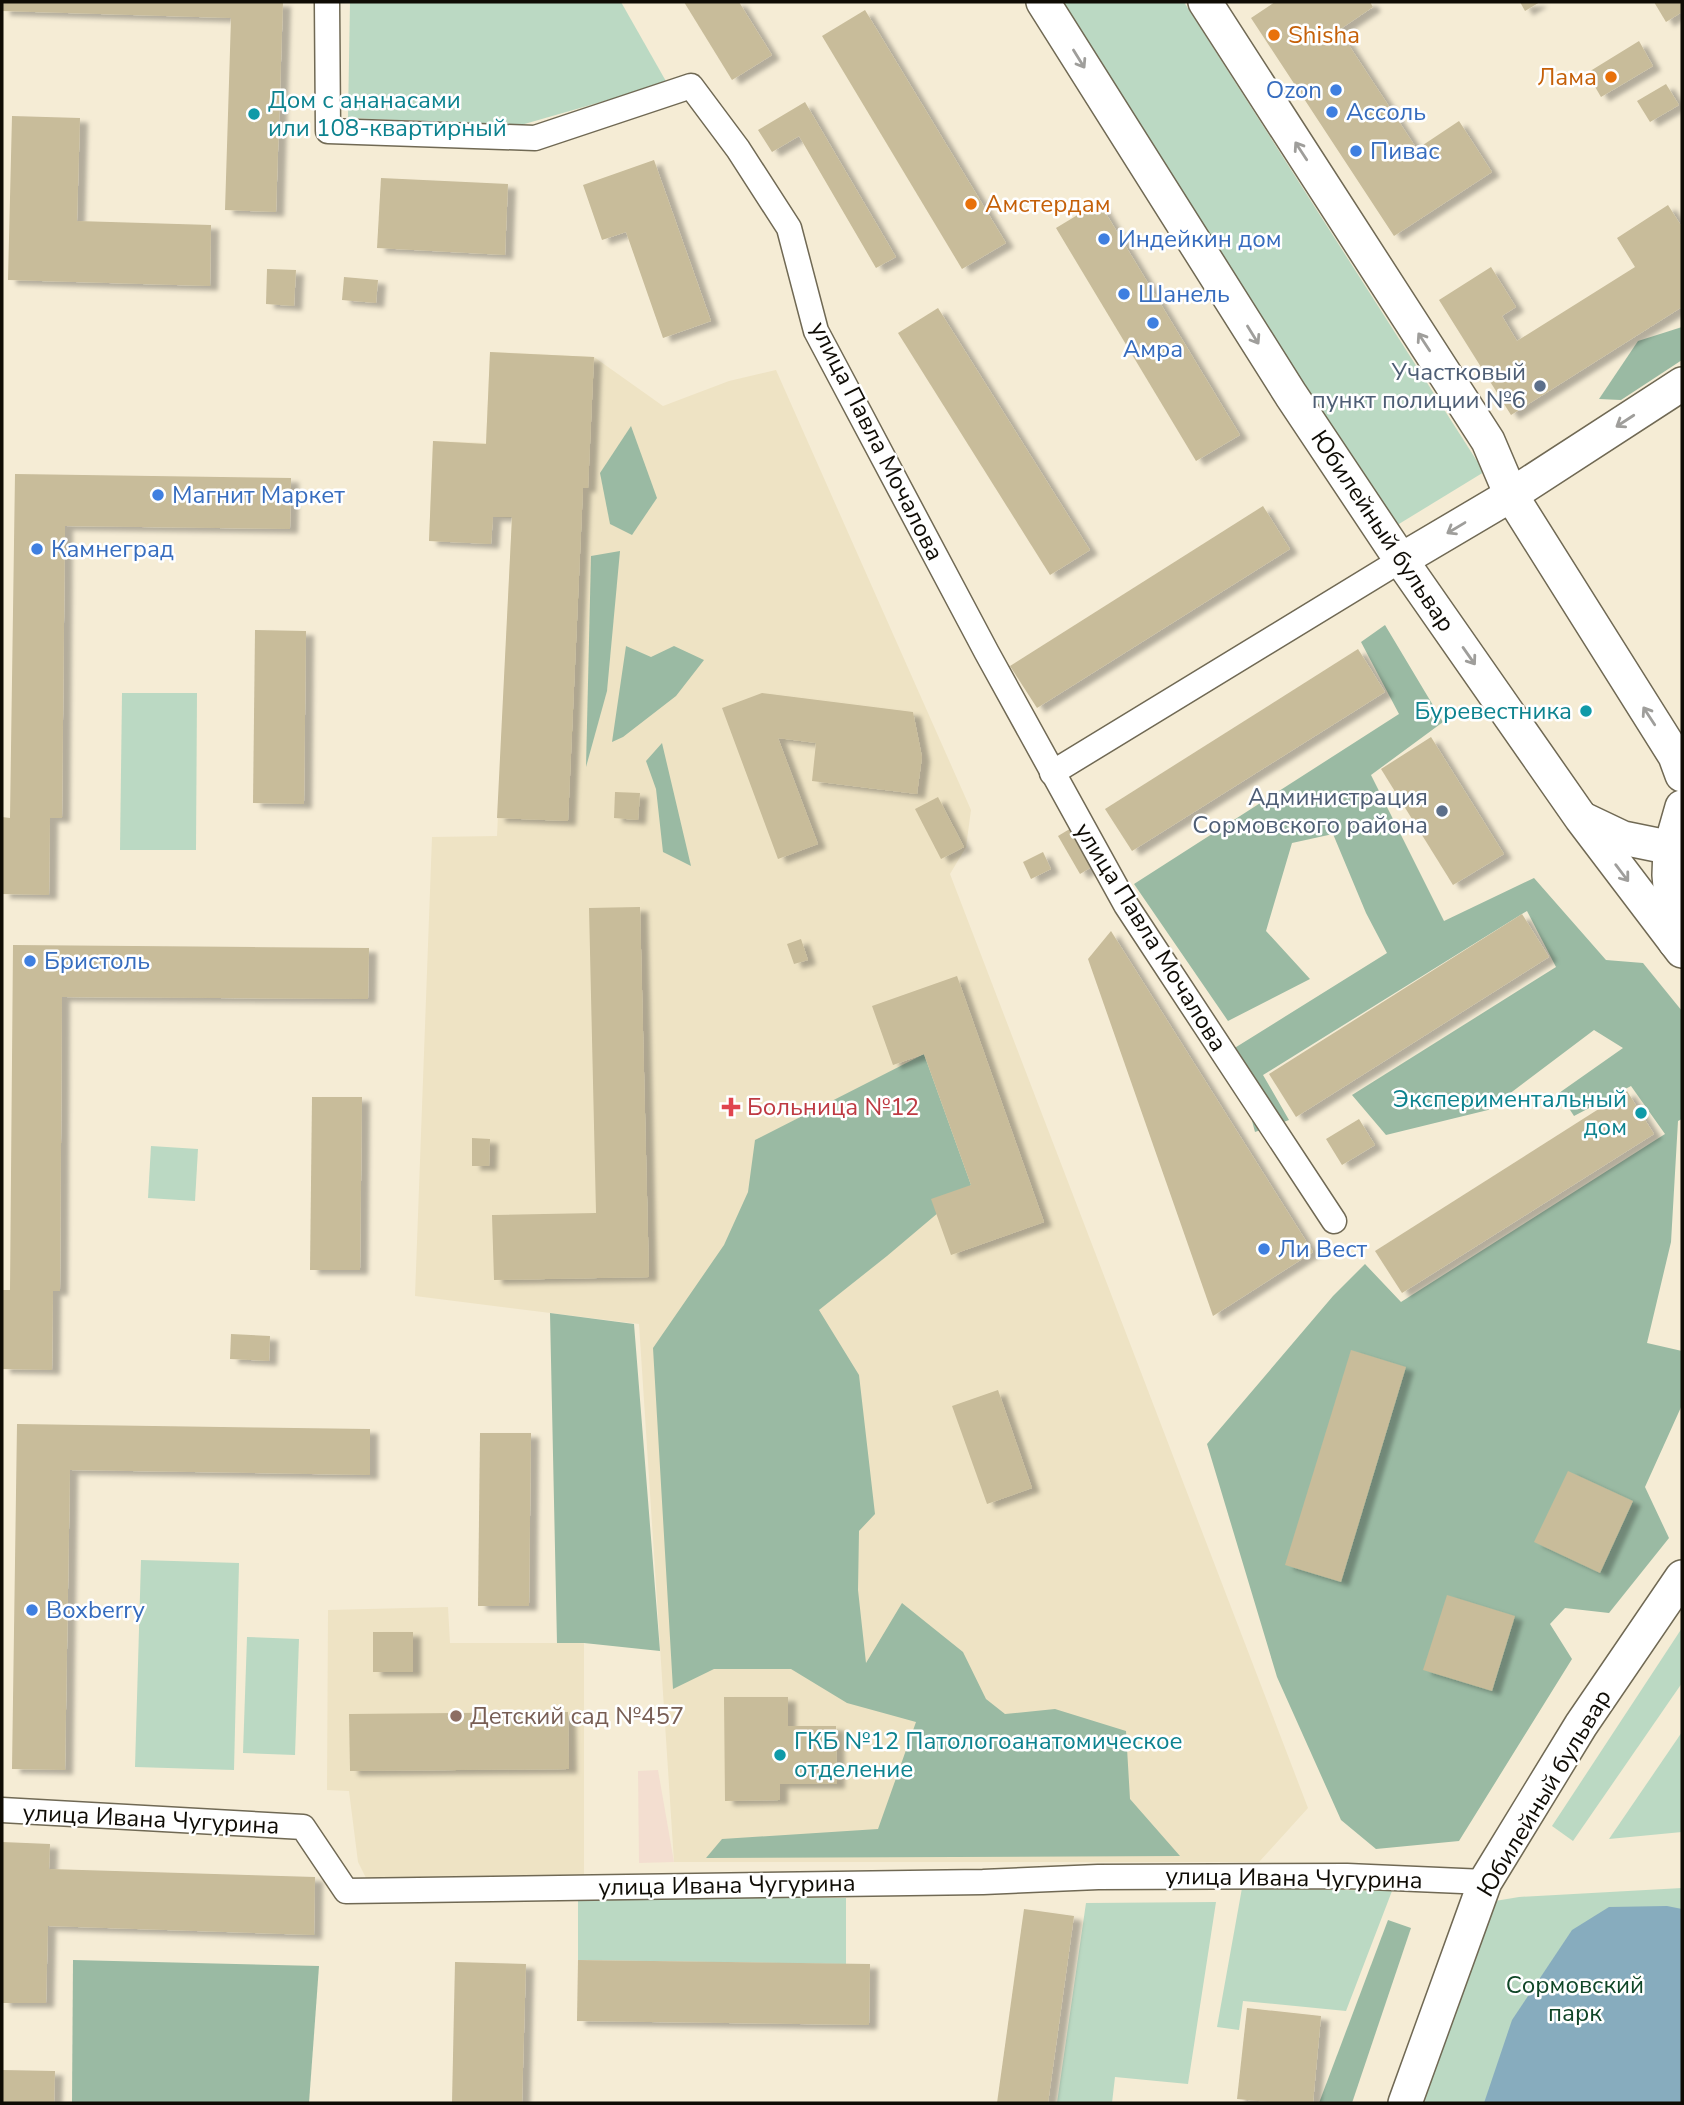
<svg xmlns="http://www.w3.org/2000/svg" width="1684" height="2105" font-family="'Nunito Sans',sans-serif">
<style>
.industrial{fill:#f3ded0}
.built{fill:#eee3c4}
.green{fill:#bbd9c3}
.forest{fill:#9abaa3}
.water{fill:#87acbe}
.building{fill:#c8bc9a;filter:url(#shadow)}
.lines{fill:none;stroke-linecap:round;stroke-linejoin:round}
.street-casing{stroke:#706954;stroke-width:27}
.secondary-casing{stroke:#706954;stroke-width:36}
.street{stroke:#fff;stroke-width:24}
.secondary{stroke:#fff;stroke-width:33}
.oneway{stroke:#9f9e9b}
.food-dot{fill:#e8710a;stroke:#fff;stroke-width:2.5}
.shop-dot{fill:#3f7fe0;stroke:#fff;stroke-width:2.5}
.culture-dot{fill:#0f9aa8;stroke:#fff;stroke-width:2.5}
.service-dot{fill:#5c6f8a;stroke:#fff;stroke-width:2.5}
.health-dot{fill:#e0444e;stroke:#fff;stroke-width:2.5}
.education-dot{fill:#8d6e63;stroke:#fff;stroke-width:2.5}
.labels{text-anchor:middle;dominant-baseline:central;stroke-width:5;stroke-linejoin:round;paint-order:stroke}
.food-label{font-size:24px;fill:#c56008;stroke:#fff;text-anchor:start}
.shop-label{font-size:24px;fill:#366cbe;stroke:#fff;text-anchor:start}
.culture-label{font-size:24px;fill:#0d838f;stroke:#fff;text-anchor:start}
.service-label{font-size:24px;fill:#4e5e75;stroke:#fff;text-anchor:end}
.street-label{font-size:24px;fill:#0f0c05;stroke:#fff}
.health-label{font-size:24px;fill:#be3a42;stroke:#fff;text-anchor:start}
.education-label{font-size:24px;fill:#785e54;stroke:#fff;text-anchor:start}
.park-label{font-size:24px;fill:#0f4627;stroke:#fff}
</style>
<defs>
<filter id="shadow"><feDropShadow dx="8" dy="4.5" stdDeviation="2" flood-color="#0004"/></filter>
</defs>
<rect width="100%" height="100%" fill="#f5ecd5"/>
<polygon class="industrial" points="658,1770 674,1862 639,1863 638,1771"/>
<g class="built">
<polygon points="490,352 594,357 663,406 729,381 776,370 971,810 966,847 950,874 1308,1808 1259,1862 674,1862 639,1324 415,1296 432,837 497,836 512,518 493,517 491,544 429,541 433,441 486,443"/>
<polygon points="448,1607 450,1643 584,1643 584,1881 368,1882 358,1862 349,1791 327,1790 328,1610"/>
</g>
<g class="green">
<polygon points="350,2 621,2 667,83 521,125 348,118"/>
<polygon points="1055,2 1184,2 1484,472 1394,527"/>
<polygon points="122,693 197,693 196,850 120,850"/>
<polygon points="151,1146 198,1149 195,1201 148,1198"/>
<polygon points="141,1560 239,1563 234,1770 135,1767"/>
<polygon points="1682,1628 1682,1683 1573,1841 1552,1826"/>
<polygon points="247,1637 299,1639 295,1755 243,1753"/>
<polygon points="1682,1732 1682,1832 1609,1839"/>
<polygon points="1242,1888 1392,1891 1346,2011 1243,2001 1239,2030 1217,2027"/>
<polygon points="1682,1888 1682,2103 1415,2103 1495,1901 1519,1897"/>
<polygon points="578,1898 846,1898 846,1964 578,1960"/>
<polygon points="1216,1902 1188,2084 1115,2077 1112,2103 1057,2103 1086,1903"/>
</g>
<g class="forest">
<polygon points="1682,327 1682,360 1621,400 1599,399 1638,341"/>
<polygon points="631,426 657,498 632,535 610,524 600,473"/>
<polygon points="620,551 607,691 586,767 591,556"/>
<polygon points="1385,625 1443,722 1371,775 1444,921 1534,878 1606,960 1643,963 1682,1011 1682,1119 1678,1121 1671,1242 1647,1343 1682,1351 1682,1405 1645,1487 1669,1538 1609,1613 1565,1608 1550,1624 1572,1659 1459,1841 1376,1849 1341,1820 1277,1677 1207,1444 1333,1296 1365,1264 1401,1302 1665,1134 1631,1086 1574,1116 1559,1093 1623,1048 1594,1030 1488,1110 1386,1135 1352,1095 1556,967 1527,911 1263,1075 1289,1120 1255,1132 1233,1049 1387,953 1366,913 1333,834 1292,843 1266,931 1310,979 1228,1021 1134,884 1399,714 1361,642"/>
<polygon points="626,646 651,657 674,646 704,660 676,696 623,737 612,742"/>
<polygon points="662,743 691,866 663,852 656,789 646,761"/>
<polygon points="924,1054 971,1185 887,1256 819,1310 859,1375 875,1514 859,1531 858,1590 866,1663 902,1603 963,1652 986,1699 1005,1714 1055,1709 1126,1731 1130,1799 1180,1856 706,1858 722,1839 878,1829 916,1722 847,1703 791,1669 714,1669 673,1689 653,1348 724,1245 748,1192 755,1140"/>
<polygon points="550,1313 634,1324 660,1651 584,1643 557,1643"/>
<polygon points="1388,1920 1411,1928 1352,2103 1319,2103"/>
<polygon points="73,1960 319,1966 309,2103 72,2103"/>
</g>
<polygon class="water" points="1667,1906 1682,1909 1682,2103 1484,2103 1512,2020 1572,1930 1609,1907"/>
<g class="building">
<polygon points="2,2 283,2 276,212 225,210 231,18 2,11"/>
<polygon points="684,2 739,2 772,55 732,80"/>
<polygon points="1275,2 1370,2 1373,7 1339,30 1417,149 1459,121 1492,172 1394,236 1251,18"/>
<polygon points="1520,2 1540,2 1525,11"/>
<polygon points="1654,2 1682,2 1682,12 1666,22"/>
<polygon points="865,10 1006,243 962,269 822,36"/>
<polygon points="1639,41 1653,66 1601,97 1587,73"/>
<polygon points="1666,84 1679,105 1650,122 1637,101"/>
<polygon points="805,102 896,257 876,268 799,136 772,152 758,130"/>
<polygon points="12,116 80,118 77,221 211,225 210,286 8,280"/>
<polygon points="654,160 711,321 663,338 626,232 602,240 583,185"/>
<polygon points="381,178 508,184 505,255 377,248"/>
<polygon points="1099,202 1240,435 1196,461 1056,228"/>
<polygon points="1668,205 1682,227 1682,307 1511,415 1439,300 1491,267 1516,307 1502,316 1517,341 1635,267 1617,238"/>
<polygon points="267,269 296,270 294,306 266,304"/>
<polygon points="344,277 378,280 376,303 342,300"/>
<polygon points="938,308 1090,550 1050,575 898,333"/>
<polygon points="490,352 594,357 588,488 583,488 568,821 497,818 512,517 493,517 491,544 429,541 433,441 486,444"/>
<polygon points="15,474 291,478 290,529 65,526 62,818 50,818 49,895 2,894 2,817 10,818"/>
<polygon points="1263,506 1290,549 1037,708 1010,666"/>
<polygon points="255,630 306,631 304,804 253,803"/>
<polygon points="1358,649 1385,692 1132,851 1105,809"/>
<polygon points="762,693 913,712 922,757 917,794 812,781 816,743 778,738 818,844 778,859 722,708"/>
<polygon points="1431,737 1504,854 1453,885 1381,769"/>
<polygon points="615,792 640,793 638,820 614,818"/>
<polygon points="938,797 964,847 941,859 915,809"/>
<polygon points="1073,827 1095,865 1080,874 1058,836"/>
<polygon points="1043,852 1051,869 1031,879 1023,862"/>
<polygon points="640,907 649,1277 494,1280 492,1215 596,1213 589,908"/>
<polygon points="1522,914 1549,957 1296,1117 1269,1074"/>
<polygon points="1111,931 1313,1252 1213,1316 1088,959"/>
<polygon points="801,939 808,960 794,964 787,944"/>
<polygon points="13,945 369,948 368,999 62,997 60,1291 53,1291 52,1370 2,1369 2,1290 10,1290"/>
<polygon points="957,976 1044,1222 951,1255 931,1199 971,1185 924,1054 893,1065 872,1006"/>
<polygon points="1627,1091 1654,1134 1402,1293 1375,1251"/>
<polygon points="312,1097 362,1097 360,1270 310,1270"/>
<polygon points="1359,1119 1375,1145 1342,1165 1326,1139"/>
<polygon points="472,1138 490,1139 489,1166 472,1166"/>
<polygon points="231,1334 270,1336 269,1361 230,1359"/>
<polygon points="1351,1350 1406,1367 1341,1582 1285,1565"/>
<polygon points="998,1390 1032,1488 987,1504 952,1406"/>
<polygon points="17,1424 370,1429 370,1475 70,1470 65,1770 12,1769"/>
<polygon points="480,1433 531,1433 529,1606 478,1606"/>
<polygon points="1568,1471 1633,1501 1600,1573 1534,1542"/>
<polygon points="1447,1595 1515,1616 1492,1691 1423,1670"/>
<rect x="373" y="1632" width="40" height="40"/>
<polygon points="724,1697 788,1697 788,1726 836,1726 837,1784 780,1784 780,1800 725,1801"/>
<polygon points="568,1712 569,1769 350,1771 349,1714"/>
<polygon points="2,1842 50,1844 49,1869 315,1877 314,1935 48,1926 46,2003 2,2003"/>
<polygon points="1024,1909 1074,1916 1048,2103 997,2103"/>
<polygon points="578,1960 870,1964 869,2025 577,2021"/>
<polygon points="455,1962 526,1964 522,2103 452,2103"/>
<polygon points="1247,2008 1321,2016 1313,2103 1280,2103 1237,2099"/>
<polygon points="2,2070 55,2071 54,2103 2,2103"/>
</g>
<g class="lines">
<defs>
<g id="street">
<polyline points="327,2 328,131 535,138 691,86 738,149 789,228 816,331 987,653 1126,905 1334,1221"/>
<polyline points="1052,773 1401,560"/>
<polyline points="2,1810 303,1827 346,1891 983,1882 1098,1877 1347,1876 1485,1882"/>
</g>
<g id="secondary">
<polyline points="1043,2 1291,395 1401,560 1581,818 1682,951"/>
<polyline points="1205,2 1488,441 1511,495 1675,756 1682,775"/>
<polyline points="1401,560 1511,495 1682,384"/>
<polyline points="1583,819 1623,838 1682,850"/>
<polyline points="1675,942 1669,875 1670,849 1682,807"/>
<polyline points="1405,2103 1485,1882 1581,1725 1682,1577"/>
</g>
</defs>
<use href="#street" class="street-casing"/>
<use href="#secondary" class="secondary-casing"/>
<use href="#street" class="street"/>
<use href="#secondary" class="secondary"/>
</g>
<defs><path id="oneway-shaft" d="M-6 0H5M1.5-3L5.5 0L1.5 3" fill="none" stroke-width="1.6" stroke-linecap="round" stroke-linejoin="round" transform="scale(1.75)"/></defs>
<g class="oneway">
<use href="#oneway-shaft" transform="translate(1079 59) rotate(58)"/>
<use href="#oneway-shaft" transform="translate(1301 151) rotate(-123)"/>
<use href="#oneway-shaft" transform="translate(1253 335) rotate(58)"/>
<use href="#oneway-shaft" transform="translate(1424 342) rotate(-123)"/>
<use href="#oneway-shaft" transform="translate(1625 421) rotate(147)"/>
<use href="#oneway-shaft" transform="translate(1456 528) rotate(149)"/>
<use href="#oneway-shaft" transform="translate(1469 656) rotate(55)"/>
<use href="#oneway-shaft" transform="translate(1649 716) rotate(-123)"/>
<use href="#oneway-shaft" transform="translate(1622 873) rotate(53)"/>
</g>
<g class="food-dot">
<circle cx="1274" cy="35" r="7"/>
<circle cx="1611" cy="77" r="7"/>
<circle cx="971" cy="204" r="7"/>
</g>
<g class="shop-dot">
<circle cx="1336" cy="90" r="7"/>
<circle cx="1332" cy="112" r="7"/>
<circle cx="1356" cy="151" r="7"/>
<circle cx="1104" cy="239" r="7"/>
<circle cx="1124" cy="294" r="7"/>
<circle cx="1153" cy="323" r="7"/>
<circle cx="158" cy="495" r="7"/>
<circle cx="37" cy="549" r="7"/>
<circle cx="30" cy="961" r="7"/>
<circle cx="1264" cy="1249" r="7"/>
<circle cx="32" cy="1610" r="7"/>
</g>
<g class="culture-dot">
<circle cx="254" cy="114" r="7"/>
<circle cx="1586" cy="711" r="7"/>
<circle cx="1641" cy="1113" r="7"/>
<circle cx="780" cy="1755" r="7"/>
</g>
<g class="service-dot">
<circle cx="1540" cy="386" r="7"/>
<circle cx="1442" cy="811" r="7"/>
</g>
<path class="health-dot" d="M727.5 1096.5h7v7h7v7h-7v7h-7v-7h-7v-7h7z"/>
<circle class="education-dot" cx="456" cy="1716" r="7"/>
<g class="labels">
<g class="food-label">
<text x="1288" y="35">Shisha</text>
<text x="1597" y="77" text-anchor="end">Лама</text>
<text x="985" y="204">Амстердам</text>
</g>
<g class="shop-label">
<text x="1322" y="90" text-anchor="end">Ozon</text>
<text x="1346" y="112">Ассоль</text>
<text x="1370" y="151">Пивас</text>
<text x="1118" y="239">Индейкин дом</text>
<text x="1138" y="294">Шанель</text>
<text x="1153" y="349" text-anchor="middle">Амра</text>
<text x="172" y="495">Магнит Маркет</text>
<text x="51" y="549">Камнеград</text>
<text x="44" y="961">Бристоль</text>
<text x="1278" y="1249">Ли Вест</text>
<text x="46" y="1610">Boxberry</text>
</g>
<g class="culture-label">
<text x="268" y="100">Дом с ананасами<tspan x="268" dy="28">или 108-квартирный</tspan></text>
<text x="1572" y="711" text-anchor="end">Буревестника</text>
<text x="1627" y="1099" text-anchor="end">Экспериментальный<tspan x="1627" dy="28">дом</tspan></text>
<text x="794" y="1741">ГКБ №12 Патологоанатомическое<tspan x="794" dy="28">отделение</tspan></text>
</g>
<g class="service-label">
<text x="1526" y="372">Участковый<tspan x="1526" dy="28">пункт полиции №6</tspan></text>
<text x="1428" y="797">Администрация<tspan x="1428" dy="28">Сормовского района</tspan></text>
</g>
<g class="street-label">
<text transform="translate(877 441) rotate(63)">улица Павла Мочалова</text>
<text transform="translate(1383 531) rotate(56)">Юбилейный бульвар</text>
<text transform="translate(1151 937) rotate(58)">улица Павла Мочалова</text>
<text transform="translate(1544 1793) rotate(-59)">Юбилейный бульвар</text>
<text transform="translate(151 1819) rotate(3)">улица Ивана Чугурина</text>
<text transform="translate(1294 1878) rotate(1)">улица Ивана Чугурина</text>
<text transform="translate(727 1885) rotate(-1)">улица Ивана Чугурина</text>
</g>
<g class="health-label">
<text x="747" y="1107">Больница №12</text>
</g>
<g class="education-label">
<text x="470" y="1716">Детский сад №457</text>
</g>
<g class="park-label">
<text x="1575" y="1985">Сормовский<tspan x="1575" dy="28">парк</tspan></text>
</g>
</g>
<rect width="1684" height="2105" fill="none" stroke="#0f0c05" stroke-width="7"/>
</svg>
